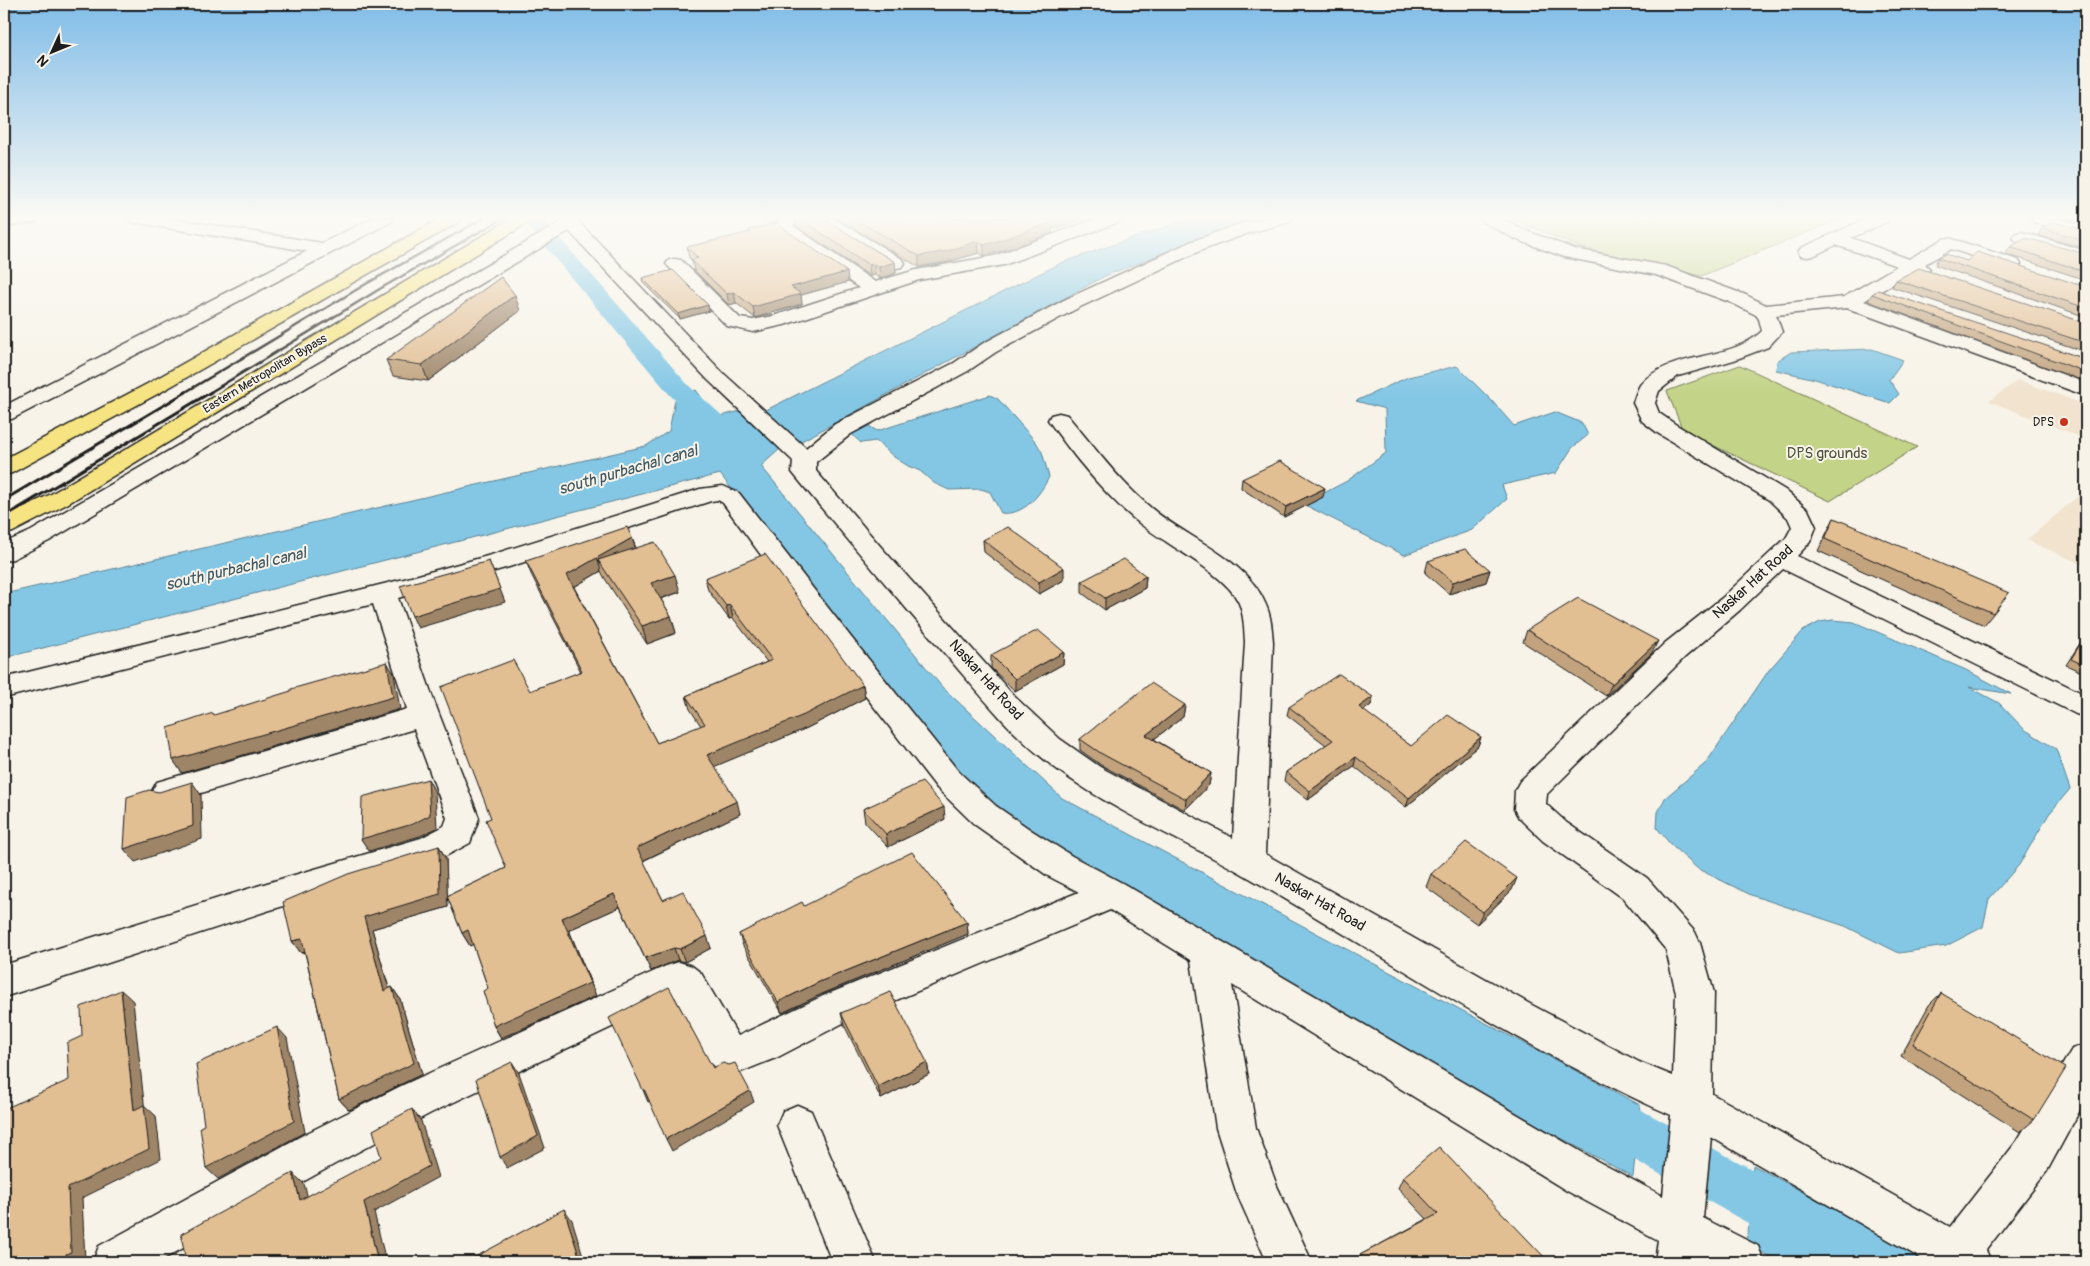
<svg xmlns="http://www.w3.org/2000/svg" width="2090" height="1266" font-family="Pangolin,sans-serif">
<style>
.built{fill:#f1e3ce}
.green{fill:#c3d387;stroke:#707852}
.water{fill:#84c7e5;stroke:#5a8395}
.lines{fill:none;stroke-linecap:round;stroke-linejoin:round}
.canal{fill:#84c7e5;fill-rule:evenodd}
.street-casing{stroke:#1c1c1c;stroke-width:3}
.primary-casing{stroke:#1c1c1c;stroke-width:3}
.street{fill:#f7f3e8;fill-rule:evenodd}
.primary{fill:#f6e381;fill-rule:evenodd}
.rail-far1{stroke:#1c1c1c;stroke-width:2.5}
.rail{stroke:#1c1c1c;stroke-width:3}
.wall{fill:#c2a37e;stroke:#1c1c1c}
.shaded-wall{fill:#9e8567;stroke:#1c1c1c}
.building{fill:#e2be93;stroke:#1c1c1c}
.poi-dot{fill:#c8321e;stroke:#f7f3e8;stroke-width:2}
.labels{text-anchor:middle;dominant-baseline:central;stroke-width:4;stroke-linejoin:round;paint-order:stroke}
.far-street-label{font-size:12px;fill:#1c1c1c;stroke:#f7f3e8}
.far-poi-label{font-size:12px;fill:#1c1c1c;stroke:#f7f3e8;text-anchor:end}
.park-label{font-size:15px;fill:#4e533c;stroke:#f7f3e8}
.street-label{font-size:15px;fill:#1c1c1c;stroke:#f7f3e8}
.water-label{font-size:16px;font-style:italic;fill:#405862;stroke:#f7f3e8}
</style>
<rect width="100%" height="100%" fill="#f7f3e8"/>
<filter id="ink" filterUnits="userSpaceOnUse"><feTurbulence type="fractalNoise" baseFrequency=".02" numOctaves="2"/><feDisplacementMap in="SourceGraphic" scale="10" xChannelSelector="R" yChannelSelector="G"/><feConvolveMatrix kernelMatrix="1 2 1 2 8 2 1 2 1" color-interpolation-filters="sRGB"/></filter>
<g filter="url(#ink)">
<g class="built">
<polygon points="2018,380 2086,405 2086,439 1989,401"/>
<polygon points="2086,489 2086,566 2027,540"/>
</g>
<g class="green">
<polygon points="1510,218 1843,218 1701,276 1579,247"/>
<polygon points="1740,365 1917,447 1830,501 1683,431 1667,391"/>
</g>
<g class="water">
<polygon points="1190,218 1273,218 1227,228 1105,276 796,444 764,411 1061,263"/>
<polygon points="1872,349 1903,360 1889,380 1899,394 1890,403 1815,379 1776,370 1777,361 1791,352"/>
<polygon points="1457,366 1491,400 1514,426 1555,412 1582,423 1588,435 1572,448 1556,473 1502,485 1507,499 1472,530 1404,555 1303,504 1347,481 1386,453 1385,409 1356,401 1408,377"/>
<polygon points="696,390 716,417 741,411 780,449 761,466 942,687 1062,798 1640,1105 1633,1177 1047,860 957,782 720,474 4,658 4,594 646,446 669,431 675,400"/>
<path d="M990 395 998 399 1036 442 1042 452 1049 477C1040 495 1024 516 1001 513L990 492 981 489 949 490 934 483 920 471 908 466 894 457 876 441 861 443 846 429 864 423 877 431Z"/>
<polygon points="1833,620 1854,622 1966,670 2011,694 1969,687 1999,703 2024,729 2056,749 2070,789 2049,814 2019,865 1989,899 1983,927 1946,946 1899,953 1845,926 1751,895 1698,869 1671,845 1657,828 1658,812 1665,798 1706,763 1769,670 1803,631 1820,622"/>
<polygon points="1753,1165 1932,1262 1779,1262 1747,1244"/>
</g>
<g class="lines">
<g class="canal">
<polygon points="521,218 542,218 688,385 727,420 731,426 727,432 717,434 707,432 670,395"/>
<polygon points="1596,1088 1613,1095 1890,1243 1898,1262 1818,1262 1579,1129 1571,1112 1579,1095"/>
</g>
<defs>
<g id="street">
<polygon points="4,218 38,218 36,222 4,227"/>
<polygon points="129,218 166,218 322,243 373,218 393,218 391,222 12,419 4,420 4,406 307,251 137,223 131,222"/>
<path d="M563 218H579V222L722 372 806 448 835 424 954 363 982 344 1064 300 1190 242 1237 225 1266 218H1292L1290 222 1249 233 1202 250 1078 308 996 352 968 371 851 434 816 462V471L881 547 1015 697 1060 739 1100 767 1233 838 1245 642C1244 628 1244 613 1238 601 1223 571 1160 542 1133 518 1103 492 1071 453 1048 420L1051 415 1059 413 1067 415C1094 447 1119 481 1151 508 1186 538 1248 559 1266 605 1271 616 1272 629 1273 642L1265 854 1530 1004 1639 1062 1673 1076 1676 993 1666 950 1623 898 1543 841 1519 818 1514 809 1515 790 1520 781 1665 643 1722 598 1786 538 1792 527 1788 518 1769 500 1659 434 1642 421 1633 403C1635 397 1637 390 1640 385 1668 351 1731 362 1762 331L1759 319 1756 315 1732 303 1656 275 1564 257 1515 239 1483 222 1481 218H1501L1527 231 1574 249 1666 266 1746 295 1766 305 1844 297 1897 266 1836 245 1813 256 1807 257 1801 256 1798 252 1801 248 1868 218H1889L1887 222 1851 238 1909 259 1943 239 1949 238 2018 260 2021 264 2018 268 2012 269 1951 249 1925 264 1930 269 1927 273 1921 274 1913 272 1864 301 2086 383V396L1847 308 1776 315 1782 332 1768 347 1734 360 1678 376 1659 391 1655 403 1659 413 1675 424 1785 490 1808 510 1816 527 1810 542 1797 556 2086 695V717L2076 714 1783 569 1740 610 1685 657 1547 794 1546 804 1567 823 1647 878 1695 932 1700 943 1714 993 1712 1094 1950 1227 2017 1141 2072 1049 2086 1044V1099L2047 1171 1986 1250 1991 1262H1927L1711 1137 1703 1218 1758 1246 1764 1262H1655L1658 1240 1567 1191 1232 985 1256 1128 1277 1186 1312 1262H1267L1237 1194 1216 1128 1191 960 1110 910 849 1020 778 1057 733 1075 719 1070 708 1060 675 997 431 1113 335 1164 158 1262H93L99 1246 305 1134 403 1085 666 966 679 962 692 966 701 973 738 1036 823 996 1079 892 1048 876 974 824 937 788 830 650 723 503 718 500 711 501 509 567 398 598 434 701 479 818 470 843 442 858 430 862 267 911 4 997V965L267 883 421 838 444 826 447 818 414 729 168 803 157 800 152 791 157 782 407 709 373 604 4 698V678L404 579 491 555 700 489 723 486 739 493 850 636 959 772 996 806 1031 830 1072 856 1124 884 1597 1161 1663 1196 1671 1115C1520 1048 1382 954 1239 872 1173 835 1097 804 1039 755 1004 726 975 688 945 654 895 595 845 537 796 477L792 472 793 461 708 380 569 231 49 541 13 559 4 561V543L31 531 563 221Z"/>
<polygon points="781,218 803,218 793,226 875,282 916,270 994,256 1098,218 1121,218 1119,222 1004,265 919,280 784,325 753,332 727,326 666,264 669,260 675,259 681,260 740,318 753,320 773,316 859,288 780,233 776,225"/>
<polygon points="814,218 833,218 902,259 905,263 902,267 896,268 890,267 816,222"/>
<polygon points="2031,218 2057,218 2086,226 2086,236 2033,222"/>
<polygon points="2022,232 2086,251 2086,261 2016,241 2013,237 2016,233"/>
<polygon points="797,1105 811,1111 876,1262 832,1262 777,1125 783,1111"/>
</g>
<g id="primary">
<polygon points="441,218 461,218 459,222 161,392 12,473 4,475 4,459 147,384"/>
<polygon points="512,218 531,218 529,222 67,504 13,532 4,534 4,517 51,494"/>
</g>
</defs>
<use href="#street" class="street-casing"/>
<use href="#primary" class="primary-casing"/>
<use href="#street" class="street"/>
<use href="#primary" class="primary"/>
<g class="rail-far1">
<polyline points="184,393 366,284 484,218"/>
<polyline points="209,393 383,287 504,218"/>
</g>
<g class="rail">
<polyline points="4,500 186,392"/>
<polyline points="4,517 211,392"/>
</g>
</g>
<g class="wall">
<polygon points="762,218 780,218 775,224 847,272 848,282 801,295 802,304 755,318 736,303 729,305 694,270 692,260 689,258 687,247 749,233 749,230 771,224"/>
<polygon points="795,218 822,218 895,262 896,273 880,279 875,275 870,276 796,226"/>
<polygon points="836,218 1088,218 1052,229 1052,233 1008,249 984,256 979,253 948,262 919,267"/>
<polygon points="2062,218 2086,218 2086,225"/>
<polygon points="2042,228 2086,230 2086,249 2038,235"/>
<polygon points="2010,247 2086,254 2086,280 2006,254"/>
<polygon points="1938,258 1967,261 2086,287 2086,317 1935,265"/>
<polygon points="642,278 708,305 709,311 680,319 643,283"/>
<polygon points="1896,280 2086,323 2086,352 1892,287"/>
<polygon points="1872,294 2086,359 2086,382 1868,301"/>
<polygon points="520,311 428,381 393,376 386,360"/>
<polygon points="1242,479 1323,497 1284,517 1241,488"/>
<polygon points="1834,518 2000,605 1984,625 1818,551 1828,530"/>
<polygon points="632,538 636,548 680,592 661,599 671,616 676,633 647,644 604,577 601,571 574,587 657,743 701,726 690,709 686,696 767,662 733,618 729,619 708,590 705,578 863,685 865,698 807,728 714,766 740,814 643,861 663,900 711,948 685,962 678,960 651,971 620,907 569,930 596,996 501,1038 494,1026 488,988 473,944 470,946 462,933 447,896 448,907 372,929 389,988 392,987 400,999 422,1074 349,1110 339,1099 305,953 301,953 292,941 439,846 446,859 447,896 506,868 491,818 530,691 581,672 531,574 526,561"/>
<polygon points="983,540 1064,580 1039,594 984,552"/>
<polygon points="1428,561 1490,570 1486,582 1449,594 1425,573"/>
<polygon points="1146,576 1145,588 1105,610 1082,593 1082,581"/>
<polygon points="1527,630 1652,653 1606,696 1523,642"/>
<polygon points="2086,634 2086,674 2066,665"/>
<polygon points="1064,652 1063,664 1015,691 991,668 991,655"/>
<polygon points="1373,697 1371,705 1363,711 1411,746 1481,737 1478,746 1406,807 1354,766 1308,800 1284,781 1286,772 1326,745 1287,715 1289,707"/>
<polygon points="1185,705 1183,717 1154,739 1211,773 1209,785 1185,810 1101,765 1080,750 1080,739"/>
<polygon points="863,809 945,819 888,847 865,822"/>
<polygon points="1431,874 1512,890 1477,924 1426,887"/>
<polygon points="804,906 967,922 968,934 822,994 782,1013 743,946 739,934"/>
<polygon points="1941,993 2034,1120 2020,1132 1901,1056 1929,1005"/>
<polygon points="841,1013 927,1062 929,1074 881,1099 844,1025"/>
<polygon points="1403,1177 1549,1262 1357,1262 1360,1255 1427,1219 1398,1188"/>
<polygon points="1728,1256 1740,1262 1721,1262"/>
</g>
<g class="shaded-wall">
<polygon points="774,218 780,218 775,224"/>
<polygon points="1054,218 1088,218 1052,229 1052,233 1008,249 984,256 984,245"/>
<polygon points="978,241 979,253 948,262 919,267 919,256"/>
<polygon points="895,262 896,273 880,279 879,267"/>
<polygon points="874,264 875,275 870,276 869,265"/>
<polygon points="847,272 848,282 801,295 802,304 755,318 753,307 791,287"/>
<polygon points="734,292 736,303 729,305 727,294"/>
<polygon points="515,295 520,311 428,381 422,365"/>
<polygon points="708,305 709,311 680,319 678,314"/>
<polygon points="1325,488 1323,497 1284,517 1286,507"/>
<polygon points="632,538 636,550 598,560 601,571 572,588 567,575"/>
<polygon points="489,561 505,602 418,628 412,616"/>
<polygon points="1064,568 1064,580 1039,594 1039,582"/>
<polygon points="1490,570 1486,582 1449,594 1453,582"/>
<polygon points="675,575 680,592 656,600 651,583"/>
<polygon points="1146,576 1145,588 1105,610 1105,598"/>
<polygon points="730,605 733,618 729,619 726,606"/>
<polygon points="671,616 676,633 647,644 642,626"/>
<polygon points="1658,641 1652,653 1606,696 1612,684"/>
<polygon points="1064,652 1063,664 1015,691 1015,679"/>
<polygon points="387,662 394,674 400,709 182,773 173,760"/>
<polygon points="863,685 865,698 807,728 711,768 707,755"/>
<polygon points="1373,697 1371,705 1356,716 1359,707"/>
<polygon points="1185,705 1183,717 1145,746 1146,735"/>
<polygon points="1481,737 1478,746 1406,807 1409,798"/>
<polygon points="1356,757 1354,766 1308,800 1310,791"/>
<polygon points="1211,773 1209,785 1185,810 1186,799"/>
<polygon points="428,779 435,792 437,828 420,836 369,851 361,839"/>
<polygon points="192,782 201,795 202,839 135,862 124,849"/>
<polygon points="737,801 740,814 642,861 637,848"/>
<polygon points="944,807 945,819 888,847 886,834"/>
<polygon points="439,846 446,859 448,907 372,929 393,1003 384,991 364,917"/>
<polygon points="1517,878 1512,890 1477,924 1483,912"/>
<polygon points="614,894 620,907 569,930 596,996 501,1038 494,1026 562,918"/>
<polygon points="967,922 968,934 822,994 782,1013 778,1002 819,982"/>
<polygon points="468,930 476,943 470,946 462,933"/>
<polygon points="707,936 711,948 685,962 680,949"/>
<polygon points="302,939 311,951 301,953 292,941"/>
<polygon points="674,948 678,960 651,971 645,958"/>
<polygon points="392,987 400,999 422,1074 349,1110 339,1099"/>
<polygon points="121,990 133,1001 146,1121 134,1110"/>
<polygon points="277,1027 287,1038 305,1132 218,1179 206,1168"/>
<polygon points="512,1062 519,1073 545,1148 507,1168 500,1157"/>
<polygon points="927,1062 929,1074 881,1099 878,1087"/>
<polygon points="644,1089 650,1101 648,1102 643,1090"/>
<polygon points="750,1091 754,1102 672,1151 666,1139"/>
<polygon points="144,1105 156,1116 161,1159 82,1198 85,1261 84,1262 67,1262 66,1254 68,1188"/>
<polygon points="412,1109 421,1121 438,1177 374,1212 386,1262 378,1262 364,1202"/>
<polygon points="293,1173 304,1184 311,1210 300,1200"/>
<polygon points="564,1209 572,1220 585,1262 581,1262"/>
</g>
<g class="building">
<polygon points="799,218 822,218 895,262 879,267 874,264 869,265"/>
<polygon points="853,218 1054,218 1048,220 1052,222 1007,238 984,245 978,241 948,251 919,256"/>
<polygon points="2053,222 2086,230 2086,241 2042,228"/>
<polygon points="776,223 847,272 791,287 801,294 753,307 734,292 727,294 691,260 698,258 687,247 751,232 749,230"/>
<polygon points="2026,238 2086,254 2086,272 2010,247"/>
<polygon points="1977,252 2086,287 2086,308 1938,258 1946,254 1967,261"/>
<polygon points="1919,268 2086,323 2086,343 1896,280"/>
<polygon points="673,270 708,305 678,314 642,278"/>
<polygon points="501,277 515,295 422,365 386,360"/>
<polygon points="1878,290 2086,359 2086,372 1872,294"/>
<polygon points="1280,461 1325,488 1286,507 1242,479"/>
<polygon points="1834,518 2009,593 1993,613 1825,539"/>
<polygon points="627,527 632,538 567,575 657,743 705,724 686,696 772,660 730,605 726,606 705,578 765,554 863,685 804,715 707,755 737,801 637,848 663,900 683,891 707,936 680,949 674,948 645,958 614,894 562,918 590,983 494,1026 483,991 488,988 468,930 462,933 447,896 506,868 486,820 491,818 441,687 513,660 530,691 582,671 526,561"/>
<polygon points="1008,527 1064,568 1039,582 983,540"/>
<polygon points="655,542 675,575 651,583 671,616 642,626 598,560"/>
<polygon points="1465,549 1490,570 1453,582 1428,561"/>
<polygon points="1124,559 1146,576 1105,598 1082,581"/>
<polygon points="489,561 500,589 412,616 400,586"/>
<polygon points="1578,598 1658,641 1612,684 1527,630"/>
<polygon points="1038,630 1064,652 1015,679 991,655"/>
<polygon points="2086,635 2086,666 2071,659"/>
<polygon points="387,662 393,697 173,760 168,728 213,713 214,715 291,691 291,689"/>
<polygon points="1339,674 1373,697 1359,707 1411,746 1448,715 1481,737 1409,798 1356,757 1310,791 1286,772 1333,740 1289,707"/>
<polygon points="1151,683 1185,705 1146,735 1211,773 1186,799 1102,754 1080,739"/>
<polygon points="428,779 430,815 413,824 361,839 362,797"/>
<polygon points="192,782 193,826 124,849 127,797 149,790 159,792"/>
<polygon points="922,782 944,807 886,834 863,809"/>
<polygon points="1466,842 1517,878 1483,912 1431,874"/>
<polygon points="439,846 440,894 364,917 384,991 392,987 414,1063 339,1099 302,939 292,941 283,902 348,874"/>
<polygon points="912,852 967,922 819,982 778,1002 739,934 802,902 804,906"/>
<polygon points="669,987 713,1068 723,1063 729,1065 735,1063 750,1091 666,1139 644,1089 643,1090 609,1018"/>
<polygon points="121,990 134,1110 144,1105 149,1149 68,1188 71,1252 66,1254 67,1262 4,1262 4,1109 69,1080 67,1043 82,1036 81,1007"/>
<polygon points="890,992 927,1062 878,1087 841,1013"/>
<polygon points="1941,993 2066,1068 2034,1120 1913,1044"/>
<polygon points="277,1027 294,1121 206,1168 200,1127 204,1125 196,1064"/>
<polygon points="512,1062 538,1136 500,1157 476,1079"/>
<polygon points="412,1109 429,1166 364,1202 378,1262 186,1262 181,1234 293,1173 300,1200 381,1157 373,1130"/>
<polygon points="1439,1147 1549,1262 1365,1262 1360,1255 1438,1214 1403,1177"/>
<polygon points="564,1209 581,1262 466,1262"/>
<polygon points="1728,1256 1740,1262 1727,1262"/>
</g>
</g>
<linearGradient id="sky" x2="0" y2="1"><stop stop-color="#80bce7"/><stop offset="0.55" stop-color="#fbfaf5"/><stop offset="1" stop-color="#fbfaf5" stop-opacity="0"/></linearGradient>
<rect width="2090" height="395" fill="url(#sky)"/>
<circle class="poi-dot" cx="2064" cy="422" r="5"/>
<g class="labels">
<g class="far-street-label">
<text transform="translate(265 374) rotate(-31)">Eastern Metropolitan Bypass</text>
</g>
<g class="far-poi-label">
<text x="2054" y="422">DPS</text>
</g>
<g class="park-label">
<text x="1827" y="453">DPS grounds</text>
</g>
<g class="street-label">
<text transform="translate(1753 582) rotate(-42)">Naskar Hat Road</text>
<text transform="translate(986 680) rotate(48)">Naskar Hat Road</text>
<text transform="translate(1320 902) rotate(30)">Naskar Hat Road</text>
</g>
<g class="water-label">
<text transform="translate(628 470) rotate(-16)">south purbachal canal</text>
<text transform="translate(236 569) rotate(-13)">south purbachal canal</text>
</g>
</g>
<rect width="2090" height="1266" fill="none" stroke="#f7f3e8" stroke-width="20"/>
<rect x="10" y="10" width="2070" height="1246" fill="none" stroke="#1c1c1c" stroke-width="2" filter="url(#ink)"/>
<g transform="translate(52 52) rotate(226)" stroke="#f7f3e8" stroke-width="4" paint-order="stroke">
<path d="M0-4L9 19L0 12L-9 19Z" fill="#1c1c1c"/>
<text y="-8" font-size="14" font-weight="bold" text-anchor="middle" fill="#1c1c1c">N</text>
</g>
</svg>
